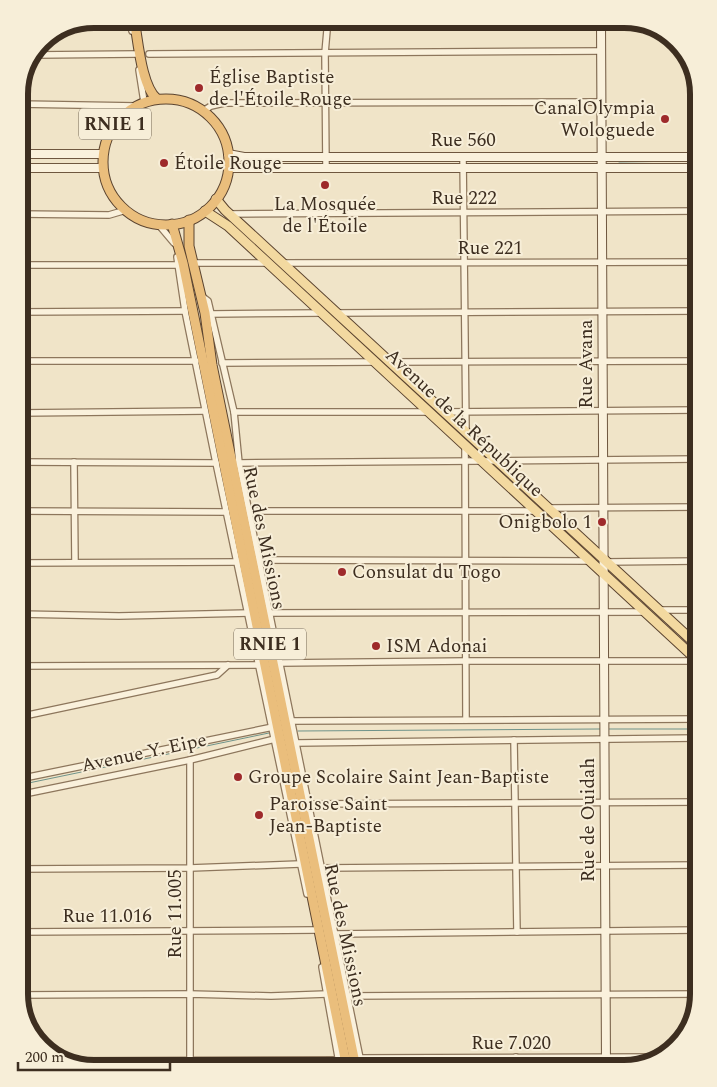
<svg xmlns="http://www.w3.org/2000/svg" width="717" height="1087" font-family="Spectral,serif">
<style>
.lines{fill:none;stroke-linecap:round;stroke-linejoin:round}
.stream{stroke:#6f938a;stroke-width:1}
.minor-casing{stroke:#8d765c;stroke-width:8}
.secondary-casing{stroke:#6f573f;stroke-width:10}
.primary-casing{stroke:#5b4430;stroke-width:11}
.trunk-casing{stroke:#5b4430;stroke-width:11}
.minor{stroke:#faf1dc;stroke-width:5.5}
.secondary{stroke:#faf1dc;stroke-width:8}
.primary{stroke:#f3d9a0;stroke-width:9}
.trunk{stroke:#eabe7c;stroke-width:9}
.poi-dot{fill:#9e2a2b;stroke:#f7eed8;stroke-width:2}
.labels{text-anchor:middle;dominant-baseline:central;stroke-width:4;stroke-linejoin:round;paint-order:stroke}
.shield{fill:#f7eed8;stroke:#756857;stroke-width:1}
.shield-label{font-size:18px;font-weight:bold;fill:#3d2e20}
.poi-label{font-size:19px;fill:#3d2e20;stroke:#f7eed8;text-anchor:start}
.street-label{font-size:19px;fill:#3d2e20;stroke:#f7eed8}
.rim{fill:none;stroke:#3d2e20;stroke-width:6}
</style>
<rect width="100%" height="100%" fill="#f0e4c8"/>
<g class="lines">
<g class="stream">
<polyline points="619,162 688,161"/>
<polyline points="606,729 698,729"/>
<polyline points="298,731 600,729"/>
<polyline points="19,785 269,733"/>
</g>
<defs>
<g id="minor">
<polyline points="129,19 132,31"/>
<polyline points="149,54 601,51"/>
<polyline points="34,55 137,54"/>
<polyline points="139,70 144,102"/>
<polyline points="19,104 137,106"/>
<polyline points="203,111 211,106 224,103 602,102"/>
<polyline points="463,157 466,432"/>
<polyline points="326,167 325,53 328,19"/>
<polyline points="19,214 109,215 126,210"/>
<polyline points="229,214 698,211"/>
<polyline points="158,224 174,243"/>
<polyline points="177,257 185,311 216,463 307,894"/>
<polyline points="193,263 268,263"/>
<polyline points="283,263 698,262"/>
<polyline points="19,265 179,265"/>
<polyline points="200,295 208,301 234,412 239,463 362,1068"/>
<polyline points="19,312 185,311"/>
<polyline points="336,313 698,311"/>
<polyline points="211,314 321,313"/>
<polyline points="19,361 196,361"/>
<polyline points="391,362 698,361"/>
<polyline points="222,363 374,362"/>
<polyline points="234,412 429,412"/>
<polyline points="444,412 698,410"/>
<polyline points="19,413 205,411"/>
<polyline points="465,445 466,720"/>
<polyline points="19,462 216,463"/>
<polyline points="74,462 75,562"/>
<polyline points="239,463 698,459"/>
<polyline points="548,508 698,507"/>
<polyline points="19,511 226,512"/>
<polyline points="249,511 535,511"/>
<polyline points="259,560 590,561"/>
<polyline points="605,562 698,561"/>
<polyline points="19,563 237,562"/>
<polyline points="659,610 698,610"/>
<polyline points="266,613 644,612"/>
<polyline points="19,614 119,616 249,613"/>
<polyline points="280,663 466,661 698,661"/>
<polyline points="19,666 258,665"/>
<polyline points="19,717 217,675 228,665"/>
<polyline points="291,721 698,719"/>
<polyline points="514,740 517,932"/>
<polyline points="296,743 698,738"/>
<polyline points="190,760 190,1068"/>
<polyline points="19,779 273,727"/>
<polyline points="19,795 190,760 275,739"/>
<polyline points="309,804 698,802"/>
<polyline points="322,868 698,865"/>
<polyline points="19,869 190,868 300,864"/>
<polyline points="19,932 316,930"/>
<polyline points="335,934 698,930"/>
<polyline points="322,967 340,1068"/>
<polyline points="19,995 190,994 271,996 327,994"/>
<polyline points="348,996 698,994"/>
<polyline points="516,1057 517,1068"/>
<polyline points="360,1058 662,1057"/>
<polyline points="67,1061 338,1060"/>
</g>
<g id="secondary">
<polyline points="601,19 606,1068"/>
<polyline points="19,154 103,154"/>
<polyline points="228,154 244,157 698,157"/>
<polyline points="19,168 103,168"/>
<polyline points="228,168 698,168"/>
</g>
<g id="primary">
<polyline points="216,199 225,210 698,646"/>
<polyline points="205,211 228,226 698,661"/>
</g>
<g id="trunk">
<path d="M134 19C138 39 141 86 157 99"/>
<circle cx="166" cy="162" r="63"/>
<polyline points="189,220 189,246 205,313 212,365 356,1068"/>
<polyline points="172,224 183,263 347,1068"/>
</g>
</defs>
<use href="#minor" class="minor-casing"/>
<use href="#secondary" class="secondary-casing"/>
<use href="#primary" class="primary-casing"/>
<use href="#trunk" class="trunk-casing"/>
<use href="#minor" class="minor"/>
<use href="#secondary" class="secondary"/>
<use href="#primary" class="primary"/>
<use href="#trunk" class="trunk"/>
</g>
<g class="poi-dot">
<circle cx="199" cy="88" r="5"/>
<circle cx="665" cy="119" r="5"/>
<circle cx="164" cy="163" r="5"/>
<circle cx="325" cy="185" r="5"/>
<circle cx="602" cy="522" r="5"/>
<circle cx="342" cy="572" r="5"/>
<circle cx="376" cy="646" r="5"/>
<circle cx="238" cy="777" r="5"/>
<circle cx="259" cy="815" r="5"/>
</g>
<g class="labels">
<g class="shield">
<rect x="79" y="108.5" width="72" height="31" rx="4"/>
<rect x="234" y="628.5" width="72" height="31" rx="4"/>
</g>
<g class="shield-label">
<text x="115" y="124">RNIE 1</text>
<text x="270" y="644">RNIE 1</text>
</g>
<g class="poi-label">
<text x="209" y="77">Église Baptiste<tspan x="209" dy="22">de l'Étoile Rouge</tspan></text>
<text x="655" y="108" text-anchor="end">CanalOlympia<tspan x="655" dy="22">Wologuede</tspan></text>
<text x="174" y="163">Étoile Rouge</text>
<text x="325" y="204" text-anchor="middle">La Mosquée<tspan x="325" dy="22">de l'Étoile</tspan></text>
<text x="592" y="522" text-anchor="end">Onigbolo 1</text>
<text x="352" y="572">Consulat du Togo</text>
<text x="386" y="646">ISM Adonai</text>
<text x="248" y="777">Groupe Scolaire Saint Jean-Baptiste</text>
<text x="269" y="804">Paroisse Saint<tspan x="269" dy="22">Jean-Baptiste</tspan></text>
</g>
<g class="street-label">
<text x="463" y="140">Rue 560</text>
<text x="464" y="198">Rue 222</text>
<text x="490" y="248">Rue 221</text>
<text transform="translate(586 364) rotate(-90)">Rue Avana</text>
<text transform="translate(464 423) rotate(43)">Avenue de la République</text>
<text transform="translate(264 538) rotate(78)">Rue des Missions</text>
<text transform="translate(144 753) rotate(-12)">Avenue Y. Eipe</text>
<text transform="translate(588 820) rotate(-90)">Rue de Ouidah</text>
<text transform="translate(175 914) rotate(-90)">Rue 11.005</text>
<text x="107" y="916">Rue 11.016</text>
<text transform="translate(345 935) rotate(78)">Rue des Missions</text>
<text x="511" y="1043">Rue 7.020</text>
</g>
</g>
<path d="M0 0H717V1087H0ZM94 28H624A66 66 0 0 1 690 94V994A66 66 0 0 1 624 1060H94A66 66 0 0 1 28 994V94A66 66 0 0 1 94 28Z" fill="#f7eed8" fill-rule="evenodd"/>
<path class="rim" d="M94 28H624A66 66 0 0 1 690 94V994A66 66 0 0 1 624 1060H94A66 66 0 0 1 28 994V94A66 66 0 0 1 94 28Z"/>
<path d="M18 1062v8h152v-8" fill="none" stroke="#3d2e20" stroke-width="2.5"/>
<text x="25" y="1062" font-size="15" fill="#3d2e20" stroke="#f7eed8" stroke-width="4" paint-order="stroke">200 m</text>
</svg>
